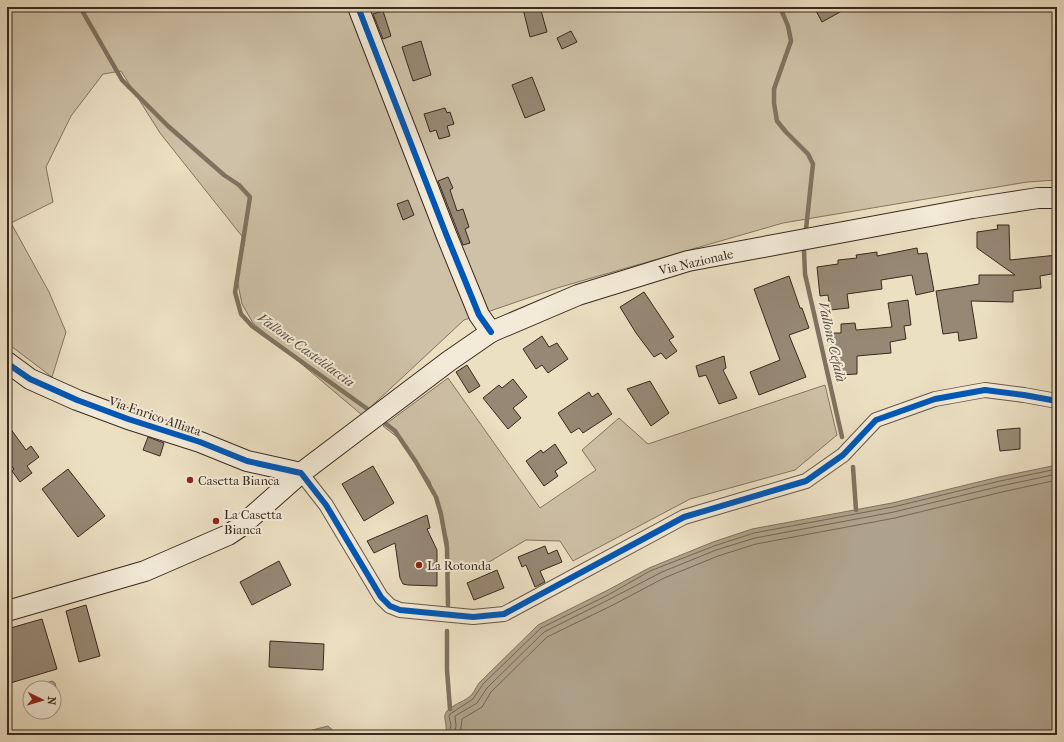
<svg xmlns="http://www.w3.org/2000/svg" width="1064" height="742" font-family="'IM FELL French Canon',serif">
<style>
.green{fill:#cec1a7;stroke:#847563}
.water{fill:#afa28b;stroke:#807260}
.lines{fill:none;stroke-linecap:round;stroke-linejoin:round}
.shore{stroke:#746655;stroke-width:1}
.stream{stroke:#807260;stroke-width:4.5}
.building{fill:#968874;stroke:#39291f}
.street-casing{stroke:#665748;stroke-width:16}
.secondary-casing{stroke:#39291f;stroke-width:22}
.street{stroke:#f3ebd8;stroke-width:14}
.secondary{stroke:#f3ebd8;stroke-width:20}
.cycleway-casing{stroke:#f3ebd8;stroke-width:8}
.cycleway{stroke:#0057b8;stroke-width:6}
.poi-dot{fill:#8f2418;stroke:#f3ebd8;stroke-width:1.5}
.labels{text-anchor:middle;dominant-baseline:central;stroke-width:4;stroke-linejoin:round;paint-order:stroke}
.street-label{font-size:13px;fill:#39291f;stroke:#f3ebd8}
.poi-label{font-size:13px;fill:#39291f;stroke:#f3ebd8;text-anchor:start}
.water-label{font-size:14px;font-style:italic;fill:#5c4d3f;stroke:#f3ebd8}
</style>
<rect width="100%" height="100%" fill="#ece0c3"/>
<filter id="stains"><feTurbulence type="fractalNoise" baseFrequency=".005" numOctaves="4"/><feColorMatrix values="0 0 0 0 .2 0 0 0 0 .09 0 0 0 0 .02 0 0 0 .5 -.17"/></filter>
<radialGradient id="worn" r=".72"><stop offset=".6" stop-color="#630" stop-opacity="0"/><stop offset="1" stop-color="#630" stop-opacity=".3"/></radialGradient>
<g class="green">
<polygon points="7,7 1057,7 1057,180 1027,182 783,223 557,288 464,320 362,415 253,323 242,304 237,279 245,240 160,133 121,71 103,74 71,116 46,167 53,202 11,223 49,292 66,332 52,377 7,343"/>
<polygon points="448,378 540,508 596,470 582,450 619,418 648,444 825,385 837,435 795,470 690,499 573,561 560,541 526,540 489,562 449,572 448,541 430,481 402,441 383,426"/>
</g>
<g class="water">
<path d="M1057 465V735H444C450 727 441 717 447 711 452 705 463 702 469 697 474 694 476 686 480 682L538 625 606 591 649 568 713 542 752 529 892 503 999 477Z"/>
<polygon points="52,681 55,683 57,693 54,696 54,688 31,688"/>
<polygon points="328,726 338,735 293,735"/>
</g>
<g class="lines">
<g class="shore">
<polyline points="449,735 451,725 449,716 450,714 473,699 483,684 541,628 608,595 650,571 714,546 754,533 893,507 1000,481 1057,469"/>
<polyline points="454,735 456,726 455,716 477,703 487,688 544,632 610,599 662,572 716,550 755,538 894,512 1001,486 1057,474"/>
<polyline points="460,735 462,719 482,707 491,692 547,637 613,605 664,578 718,556 756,544 895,518 1002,492 1057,480"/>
</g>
<g class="stream">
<polyline points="80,7 122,80 168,126 224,175 239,185 250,197 235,292 241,314 252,326 373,413"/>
<polyline points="780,7 788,26 791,41 774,89 774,103 777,121 786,132 808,154 813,164 806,229"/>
<polyline points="804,250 805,274 842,437"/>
<polyline points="380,419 395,431 416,462 436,497 441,514 447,548 448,605"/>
<polyline points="853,467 856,510"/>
<polyline points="447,631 447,670 450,709"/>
</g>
</g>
<g class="building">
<polygon points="531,7 540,7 547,32 530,37 523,9"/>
<polygon points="814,7 849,7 822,22"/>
<polygon points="383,11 391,36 383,39 373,14"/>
<polygon points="571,31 577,42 562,49 557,38"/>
<polygon points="421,41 431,75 413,81 402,47"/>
<polygon points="532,77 545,110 525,118 512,85"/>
<polygon points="445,108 447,113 450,112 454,124 447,126 450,136 439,139 436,130 430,132 424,114"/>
<polygon points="448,177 453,188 450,190 457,211 463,209 469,227 465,229 470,243 463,245 438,181"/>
<polygon points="408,200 414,215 403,220 397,204"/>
<polygon points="997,225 1009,225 1010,260 1057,255 1057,273 1040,276 1041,288 1013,291 1013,302 971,301 977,338 959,341 958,332 943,334 936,291 979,284 979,275 1015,275 977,248 977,232 998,229"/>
<polygon points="917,248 918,254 927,253 934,291 916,295 912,275 881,280 882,289 847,294 849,308 830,310 828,295 820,296 817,267 838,264 838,260 857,258 856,255 877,252 877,256"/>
<polygon points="789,276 800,308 802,308 809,328 789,335 806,377 759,395 750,372 780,360 754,289"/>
<polygon points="644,292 674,337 669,340 677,351 666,359 661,353 654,357 636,333 620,307"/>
<polygon points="908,300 911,325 904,326 906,339 890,342 891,353 857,356 857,374 838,375 837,356 832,356 831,333 841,333 841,324 855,323 856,330 892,327 888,303"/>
<polygon points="542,336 549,347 557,343 568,359 548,373 542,365 536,369 523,349"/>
<polygon points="724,356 726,368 723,370 737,398 719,404 706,375 699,377 696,366"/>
<polygon points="467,365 480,386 469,393 456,372"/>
<polygon points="513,379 527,397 513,408 521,418 508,429 483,398 499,385 502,388"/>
<polygon points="650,381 669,413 651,426 627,389"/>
<polygon points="589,392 592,397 598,393 612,414 583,433 579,428 571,433 558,413"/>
<polygon points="7,424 26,450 31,446 39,457 27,466 32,473 20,482 12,471 14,469 7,460"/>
<polygon points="1020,428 1020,449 1000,451 997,430"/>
<polygon points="148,437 164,443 160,456 143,450"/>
<polygon points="555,444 567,463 555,471 558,476 544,486 526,461 541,450 543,453"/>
<polygon points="373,466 394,503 364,521 342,484"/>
<polygon points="68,469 105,516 78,537 42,489"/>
<polygon points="427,515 430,528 427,529 437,550 437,586 408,585 403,584 400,578 395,543 374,553 367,541"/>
<polygon points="545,546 548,554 557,550 562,562 540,571 545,582 535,587 526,565 522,567 518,557"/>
<polygon points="279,561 291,585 252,605 240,582"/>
<polygon points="497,570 504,588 474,600 467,583"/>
<polygon points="86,605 100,656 79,662 66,611"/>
<polygon points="42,619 57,669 7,684 7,629"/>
<polygon points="270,641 324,644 323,670 269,667"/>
</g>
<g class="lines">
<defs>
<polyline id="street" points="301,473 326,505 381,597 390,606 400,610 473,617 504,614 684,517 806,481 843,455 876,420 935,399 985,390 1024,395 1057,401"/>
<g id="secondary">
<polyline points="358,7 446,234 479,315 491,332"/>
<polyline points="7,362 30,379 77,400 128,419 200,442 247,461 301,473"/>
<polyline points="7,611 145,571 228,535 240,527 301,473 449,361 491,332 578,295 688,261 973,208 1038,198 1057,198"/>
</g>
</defs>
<use href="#street" class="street-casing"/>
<use href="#secondary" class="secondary-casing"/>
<use href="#street" class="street"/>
<use href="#secondary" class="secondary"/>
<defs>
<g id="cycleway">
<polyline points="358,7 446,234 479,315 491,332"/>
<polyline points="7,365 11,366 30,379 77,400 128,419 200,442 247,461 301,473 326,505 381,597 390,606 400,610 473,617 504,614 684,517 806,481 843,455 876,420 935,399 985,390 1024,395 1057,401"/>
</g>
</defs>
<use href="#cycleway" class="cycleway-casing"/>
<use href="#cycleway" class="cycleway"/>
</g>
<g class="poi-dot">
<circle cx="190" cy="480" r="4"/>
<circle cx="216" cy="521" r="4"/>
<circle cx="419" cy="565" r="4"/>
</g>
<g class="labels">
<g class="street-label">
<text transform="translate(696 262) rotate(-13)">Via Nazionale</text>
<text transform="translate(155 416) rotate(19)">Via Enrico Alliata</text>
</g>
<g class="poi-label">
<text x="198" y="480">Casetta Bianca</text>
<text x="224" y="514">La Casetta<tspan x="224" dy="15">Bianca</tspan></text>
<text x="427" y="565">La Rotonda</text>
</g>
<g class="water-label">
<text transform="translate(832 342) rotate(77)">Vallone Cefalà</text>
<text transform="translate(306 350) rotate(36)">Vallone Casteldaccia</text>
</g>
</g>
<rect width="1064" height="742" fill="none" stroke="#ece0c3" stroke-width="24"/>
<rect x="8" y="8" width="1048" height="726" fill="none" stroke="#39291f" stroke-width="2"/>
<rect x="12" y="12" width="1040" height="718" fill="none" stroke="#39291f"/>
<g transform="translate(42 700) rotate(95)"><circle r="19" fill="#f3ebd8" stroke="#a99d8e"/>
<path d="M0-3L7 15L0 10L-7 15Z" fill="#8f2418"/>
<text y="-6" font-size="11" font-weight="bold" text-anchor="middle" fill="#39291f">N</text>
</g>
<rect width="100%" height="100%" filter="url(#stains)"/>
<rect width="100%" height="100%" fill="url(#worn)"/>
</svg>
